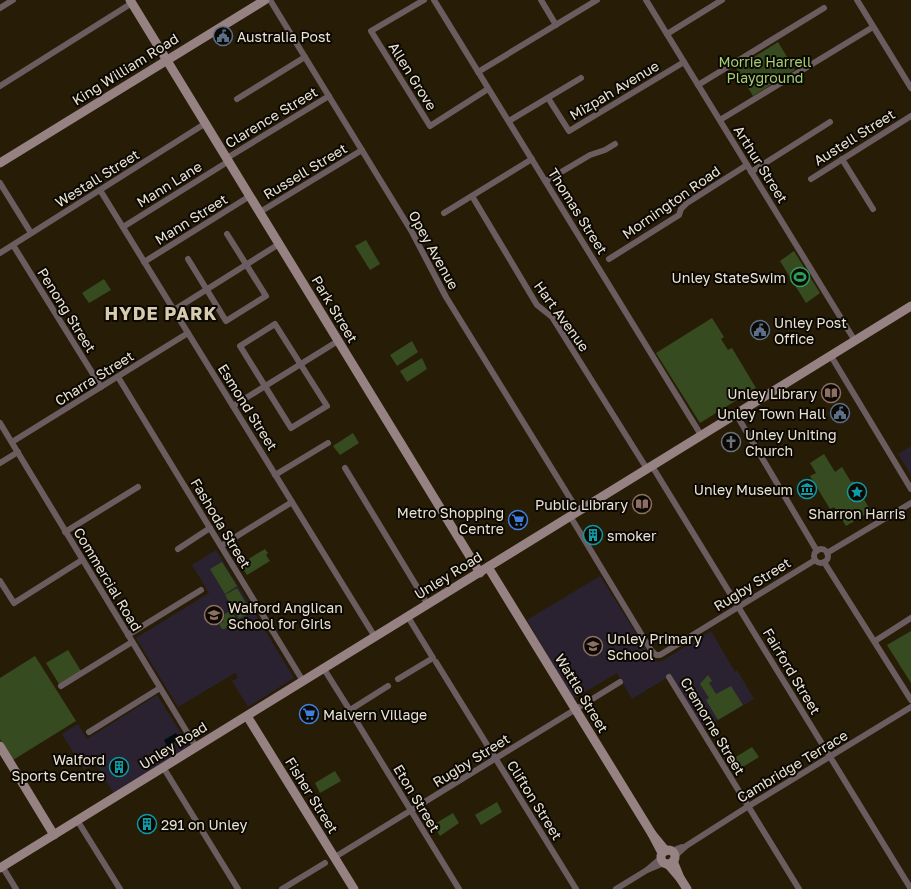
<svg xmlns="http://www.w3.org/2000/svg" width="911" height="889" font-family="'Golos Text',sans-serif">
<style>
.education{fill:#2a2231}
.green{fill:#374b20}
.water{fill:#020c0e}
.lines{fill:none;stroke-linecap:round;stroke-linejoin:round}
.street{stroke:#6b5d5f;stroke-width:6}
.secondary{stroke:#968183;stroke-width:9}
.labels{text-anchor:middle;dominant-baseline:central;stroke-width:4;stroke-linejoin:round;paint-order:stroke}
.poi-label{font-size:14px;fill:#eae3d6;stroke:#0c0802;text-anchor:start}
.park-label{font-size:14px;fill:#a6d077;stroke:#0c0802}
.street-label{font-size:14px;fill:#eae3d6;stroke:#0c0802}
.district-label{font-size:18px;font-weight:bold;letter-spacing:1px;fill:#d8cbb0;stroke:#0c0802}
</style>
<rect width="100%" height="100%" fill="#271d07"/>
<g class="education">
<polygon points="911,446 911,475 898,454"/>
<polygon points="216,550 294,678 248,707 232,681 238,678 235,673 178,707 136,638 209,593 192,565"/>
<polygon points="600,576 653,660 657,662 662,661 711,631 735,672 737,670 754,699 704,728 671,675 632,699 617,673 573,699 527,620"/>
<polygon points="157,695 190,747 114,794 96,764 84,770 62,734 78,724 87,739"/>
</g>
<g class="green">
<polygon points="778,42 795,70 753,96 736,68"/>
<polygon points="366,240 380,264 370,270 355,246"/>
<polygon points="794,251 820,293 806,303 780,261"/>
<polygon points="104,279 111,290 89,303 82,293"/>
<polygon points="712,318 724,337 721,339 728,350 732,348 756,388 700,423 656,353"/>
<polygon points="412,341 418,352 397,366 390,355"/>
<polygon points="422,358 427,369 407,382 400,371"/>
<polygon points="353,433 359,443 340,455 333,446"/>
<polygon points="824,454 835,472 842,467 851,482 853,481 871,511 846,526 834,507 830,509 810,476 816,473 810,463"/>
<polygon points="265,549 268,553 266,555 270,561 247,575 240,564"/>
<polygon points="222,562 237,586 225,594 210,569"/>
<polygon points="237,588 251,612 239,619 225,595"/>
<polygon points="231,610 238,621 224,629 222,629 219,624 223,622 225,614"/>
<polygon points="911,631 911,683 887,645"/>
<polygon points="68,650 81,671 59,684 46,663"/>
<polygon points="35,656 76,721 13,760 0,739 0,678"/>
<polygon points="708,675 712,681 709,683 716,694 731,686 743,705 718,720 706,700 709,698 700,684"/>
<polygon points="752,747 759,757 738,770 731,760"/>
<polygon points="335,771 341,781 320,793 315,783"/>
<polygon points="497,802 502,812 481,825 475,815"/>
<polygon points="453,813 459,823 440,836 433,825"/>
</g>
<polygon class="water" points="176,733 179,739 167,746 164,740"/>
<g class="lines">
<g class="street">
<polyline points="270,0 412,232 446,297 578,511"/>
<polyline points="424,0 371,31 430,126 488,89"/>
<polyline points="434,0 701,435"/>
<polyline points="541,0 556,25"/>
<polyline points="646,0 855,341"/>
<polyline points="857,0 911,88"/>
<polyline points="0,8 13,0"/>
<polyline points="667,34 722,0"/>
<polyline points="478,72 597,0"/>
<polyline points="698,85 824,8"/>
<polyline points="0,86 132,3"/>
<polyline points="548,98 569,131 684,62"/>
<polyline points="237,99 305,57"/>
<polyline points="720,120 873,27"/>
<polyline points="509,121 581,78"/>
<polyline points="227,158 329,96"/>
<polyline points="842,159 873,209"/>
<polyline points="751,172 830,122"/>
<polyline points="811,179 911,116"/>
<polyline points="546,181 590,155 605,150 615,144"/>
<polyline points="0,183 31,233"/>
<polyline points="100,190 375,637"/>
<polyline points="472,196 537,305 552,317 647,469"/>
<polyline points="260,212 362,150"/>
<polyline points="444,213 532,159"/>
<polyline points="123,227 229,161"/>
<polyline points="13,245 101,387"/>
<polyline points="0,253 206,123"/>
<polyline points="188,259 226,321 266,296 227,234"/>
<polyline points="609,259 679,215 681,209 687,203 747,165"/>
<polyline points="144,262 250,196"/>
<polyline points="174,310 279,244"/>
<polygon points="275,324 327,406 291,428 240,346"/>
<polyline points="831,356 911,489"/>
<polyline points="118,377 303,681"/>
<polyline points="233,406 338,341"/>
<polyline points="736,414 817,551"/>
<polyline points="0,423 196,747"/>
<polyline points="12,442 188,333"/>
<polyline points="0,463 18,452"/>
<polyline points="652,466 911,889"/>
<polyline points="345,468 428,605"/>
<polyline points="275,475 328,443"/>
<polyline points="570,516 643,637 651,650 656,655 660,655 815,560"/>
<polyline points="65,532 138,487"/>
<polyline points="221,546 292,502"/>
<polyline points="178,549 210,528"/>
<circle cx="821" cy="556" r="7"/>
<polyline points="827,553 911,503"/>
<polyline points="824,562 911,700"/>
<polyline points="0,581 14,603 82,560"/>
<polyline points="128,635 201,590"/>
<polyline points="875,641 911,618"/>
<polyline points="436,662 576,889"/>
<polyline points="324,669 351,712"/>
<polyline points="669,677 799,889"/>
<polyline points="398,679 433,658 408,617"/>
<polyline points="61,686 132,642"/>
<polyline points="350,710 388,686"/>
<polyline points="355,719 459,889"/>
<polyline points="89,732 160,688"/>
<polyline points="163,767 238,889"/>
<polyline points="77,820 120,889"/>
<polyline points="671,851 682,847"/>
<polyline points="675,856 686,846 744,809 911,707"/>
<polyline points="335,857 620,682"/>
<polyline points="661,858 647,870 664,863"/>
<polyline points="2,866 16,889"/>
<polyline points="282,889 325,863"/>
<polyline points="616,889 647,870"/>
</g>
<g class="secondary">
<polyline points="130,0 480,573"/>
<polyline points="0,163 265,0"/>
<polyline points="488,567 652,834"/>
<polyline points="247,716 354,889"/>
<polyline points="0,746 54,835"/>
<circle cx="668" cy="857" r="7"/>
<polyline points="662,853 652,834 666,851"/>
<polyline points="668,864 680,878 673,861"/>
<polyline points="0,868 911,306"/>
<polyline points="680,878 687,889"/>
</g>
</g>
<defs>
<symbol id="civic-ring" viewBox="-11 -11 22 22"><circle r="9.5" fill="#0c0802" stroke="#5c6f8a" stroke-width="1.5"/><path d="M-.6-6.5H3V-4.5H.6V-3L4-1V1h2V6H-6V1h2V-1L-.6-3ZM-1.2 2.5V6h2.4V2.5Z" fill="#5c6f8a"/></symbol>
<symbol id="stadium-ring" viewBox="-11 -11 22 22"><circle r="9.5" fill="#0c0802" stroke="#2e9e5b" stroke-width="1.5"/><path d="M0-5a6.5 5 0 1 0 0 10a6.5 5 0 1 0 0-10ZM-3.5-1.8h7v3.6h-7Z" fill="#2e9e5b"/></symbol>
<symbol id="library-ring" viewBox="-11 -11 22 22"><circle r="9.5" fill="#0c0802" stroke="#8d6e63" stroke-width="1.5"/><path d="M-6-4Q-3-5.5-.7-3.5V5Q-3 3-6 4ZM6-4Q3-5.5 .7-3.5V5Q3 3 6 4Z" fill="#8d6e63"/></symbol>
<symbol id="church-ring" viewBox="-11 -11 22 22"><circle r="9.5" fill="#0c0802" stroke="#6b7280" stroke-width="1.5"/><path d="M-1.2-6h2.4v3.5h3.3v2.4h-3.3V6h-2.4V-.1h-3.3v-2.4h3.3Z" fill="#6b7280"/></symbol>
<symbol id="museum-ring" viewBox="-11 -11 22 22"><circle r="9.5" fill="#0c0802" stroke="#0f9aa8" stroke-width="1.5"/><path d="M0-6L6-3V-2H-6V-3ZM-5-1h2V3h-2ZM-1-1h2V3h-2ZM3-1h2V3H3ZM-6 4H6V6H-6Z" fill="#0f9aa8"/></symbol>
<symbol id="sight-ring" viewBox="-11 -11 22 22"><circle r="9.5" fill="#0c0802" stroke="#0f9aa8" stroke-width="1.5"/><path d="M0-6L1.8-2.2L6-1.7L2.9 1.2L3.7 5.4L0 3.3L-3.7 5.4L-2.9 1.2L-6-1.7L-1.8-2.2Z" fill="#0f9aa8"/></symbol>
<symbol id="supermarket-ring" viewBox="-11 -11 22 22"><circle r="9.5" fill="#0c0802" stroke="#3f7fe0" stroke-width="1.5"/><path d="M-6-5.5h2.5l.6 2H6L4.5 2H-2.5L-4.4-4H-6ZM-1.5 3.2a1.3 1.3 0 1 0 .1 0ZM3 3.2a1.3 1.3 0 1 0 .1 0Z" fill="#3f7fe0"/></symbol>
<symbol id="building-ring" viewBox="-11 -11 22 22"><circle r="9.5" fill="#0c0802" stroke="#0f9aa8" stroke-width="1.5"/><path d="M-4-6H4V6H1V3H-1V6H-4ZM-2.5-4.3h1.7v1.8h-1.7ZM.8-4.3h1.7v1.8H.8ZM-2.5-1h1.7V.8h-1.7ZM.8-1h1.7V.8H.8Z" fill="#0f9aa8"/></symbol>
<symbol id="school-ring" viewBox="-11 -11 22 22"><circle r="9.5" fill="#0c0802" stroke="#8d6e63" stroke-width="1.5"/><path d="M0-5L7-2L0 1L-7-2ZM-4 1L0 2.5L4 1V4Q0 6-4 4Z" fill="#8d6e63"/></symbol>
</defs>
<g fill-rule="evenodd">
<use href="#civic-ring" x="212" y="25" width="22" height="22"/>
<use href="#stadium-ring" x="789" y="266" width="22" height="22"/>
<use href="#civic-ring" x="749" y="319" width="22" height="22"/>
<use href="#library-ring" x="820" y="382" width="22" height="22"/>
<use href="#civic-ring" x="829" y="402" width="22" height="22"/>
<use href="#church-ring" x="720" y="431" width="22" height="22"/>
<use href="#museum-ring" x="796" y="478" width="22" height="22"/>
<use href="#sight-ring" x="846" y="481" width="22" height="22"/>
<use href="#library-ring" x="631" y="493" width="22" height="22"/>
<use href="#supermarket-ring" x="507" y="509" width="22" height="22"/>
<use href="#building-ring" x="582" y="524" width="22" height="22"/>
<use href="#school-ring" x="203" y="604" width="22" height="22"/>
<use href="#school-ring" x="582" y="635" width="22" height="22"/>
<use href="#supermarket-ring" x="298" y="703" width="22" height="22"/>
<use href="#building-ring" x="108" y="756" width="22" height="22"/>
<use href="#building-ring" x="136" y="813" width="22" height="22"/>
</g>
<g class="labels">
<g class="poi-label">
<text x="237" y="36">Australia Post</text>
<text x="786" y="277" text-anchor="end">Unley StateSwim</text>
<text x="774" y="322">Unley Post<tspan x="774" dy="16">Office</tspan></text>
<text x="817" y="393" text-anchor="end">Unley Library</text>
<text x="826" y="413" text-anchor="end">Unley Town Hall</text>
<text x="745" y="434">Unley Uniting<tspan x="745" dy="16">Church</tspan></text>
<text x="793" y="489" text-anchor="end">Unley Museum</text>
<text x="628" y="504" text-anchor="end">Public Library</text>
<text x="504" y="512" text-anchor="end">Metro Shopping<tspan x="504" dy="16">Centre</tspan></text>
<text x="857" y="513" text-anchor="middle">Sharron Harris</text>
<text x="607" y="535">smoker</text>
<text x="228" y="607">Walford Anglican<tspan x="228" dy="16">School for Girls</tspan></text>
<text x="607" y="638">Unley Primary<tspan x="607" dy="16">School</tspan></text>
<text x="323" y="714">Malvern Village</text>
<text x="105" y="759" text-anchor="end">Walford<tspan x="105" dy="16">Sports Centre</tspan></text>
<text x="161" y="824">291 on Unley</text>
</g>
<g class="park-label">
<text x="765" y="61">Morrie Harrell<tspan x="765" dy="16">Playground</tspan></text>
</g>
<g class="street-label">
<text transform="translate(125 69) rotate(-32)">King William Road</text>
<text transform="translate(413 76) rotate(58)">Allen Grove</text>
<text transform="translate(614 90) rotate(-31)">Mizpah Avenue</text>
<text transform="translate(271 117) rotate(-31)">Clarence Street</text>
<text transform="translate(854 137) rotate(-32)">Austell Street</text>
<text transform="translate(761 164) rotate(58)">Arthur Street</text>
<text transform="translate(305 171) rotate(-31)">Russell Street</text>
<text transform="translate(97 178) rotate(-32)">Westall Street</text>
<text transform="translate(169 184) rotate(-32)">Mann Lane</text>
<text transform="translate(671 202) rotate(-35)">Mornington Road</text>
<text transform="translate(578 211) rotate(58)">Thomas Street</text>
<text transform="translate(191 219) rotate(-32)">Mann Street</text>
<text transform="translate(434 250) rotate(61)">Opey Avenue</text>
<text transform="translate(335 309) rotate(59)">Park Street</text>
<text transform="translate(67 310) rotate(58)">Penong Street</text>
<text transform="translate(562 316) rotate(54)">Hart Avenue</text>
<text transform="translate(94 378) rotate(-32)">Charra Street</text>
<text transform="translate(248 407) rotate(58)">Esmond Street</text>
<text transform="translate(221 523) rotate(59)">Fashoda Street</text>
<text transform="translate(448 575) rotate(-32)">Unley Road</text>
<text transform="translate(108 579) rotate(59)">Commercial Road</text>
<text transform="translate(752 584) rotate(-32)">Rugby Street</text>
<text transform="translate(792 671) rotate(59)">Fairford Street</text>
<text transform="translate(582 693) rotate(59)">Wattle Street</text>
<text transform="translate(713 726) rotate(59)">Cremorne Street</text>
<text transform="translate(173 745) rotate(-32)">Unley Road</text>
<text transform="translate(471 760) rotate(-32)">Rugby Street</text>
<text transform="translate(792 766) rotate(-31)">Cambridge Terrace</text>
<text transform="translate(312 795) rotate(58)">Fisher Street</text>
<text transform="translate(417 798) rotate(59)">Eton Street</text>
<text transform="translate(535 800) rotate(58)">Clifton Street</text>
</g>
<g class="district-label">
<text x="161" y="313">HYDE PARK</text>
</g>
</g>
</svg>
